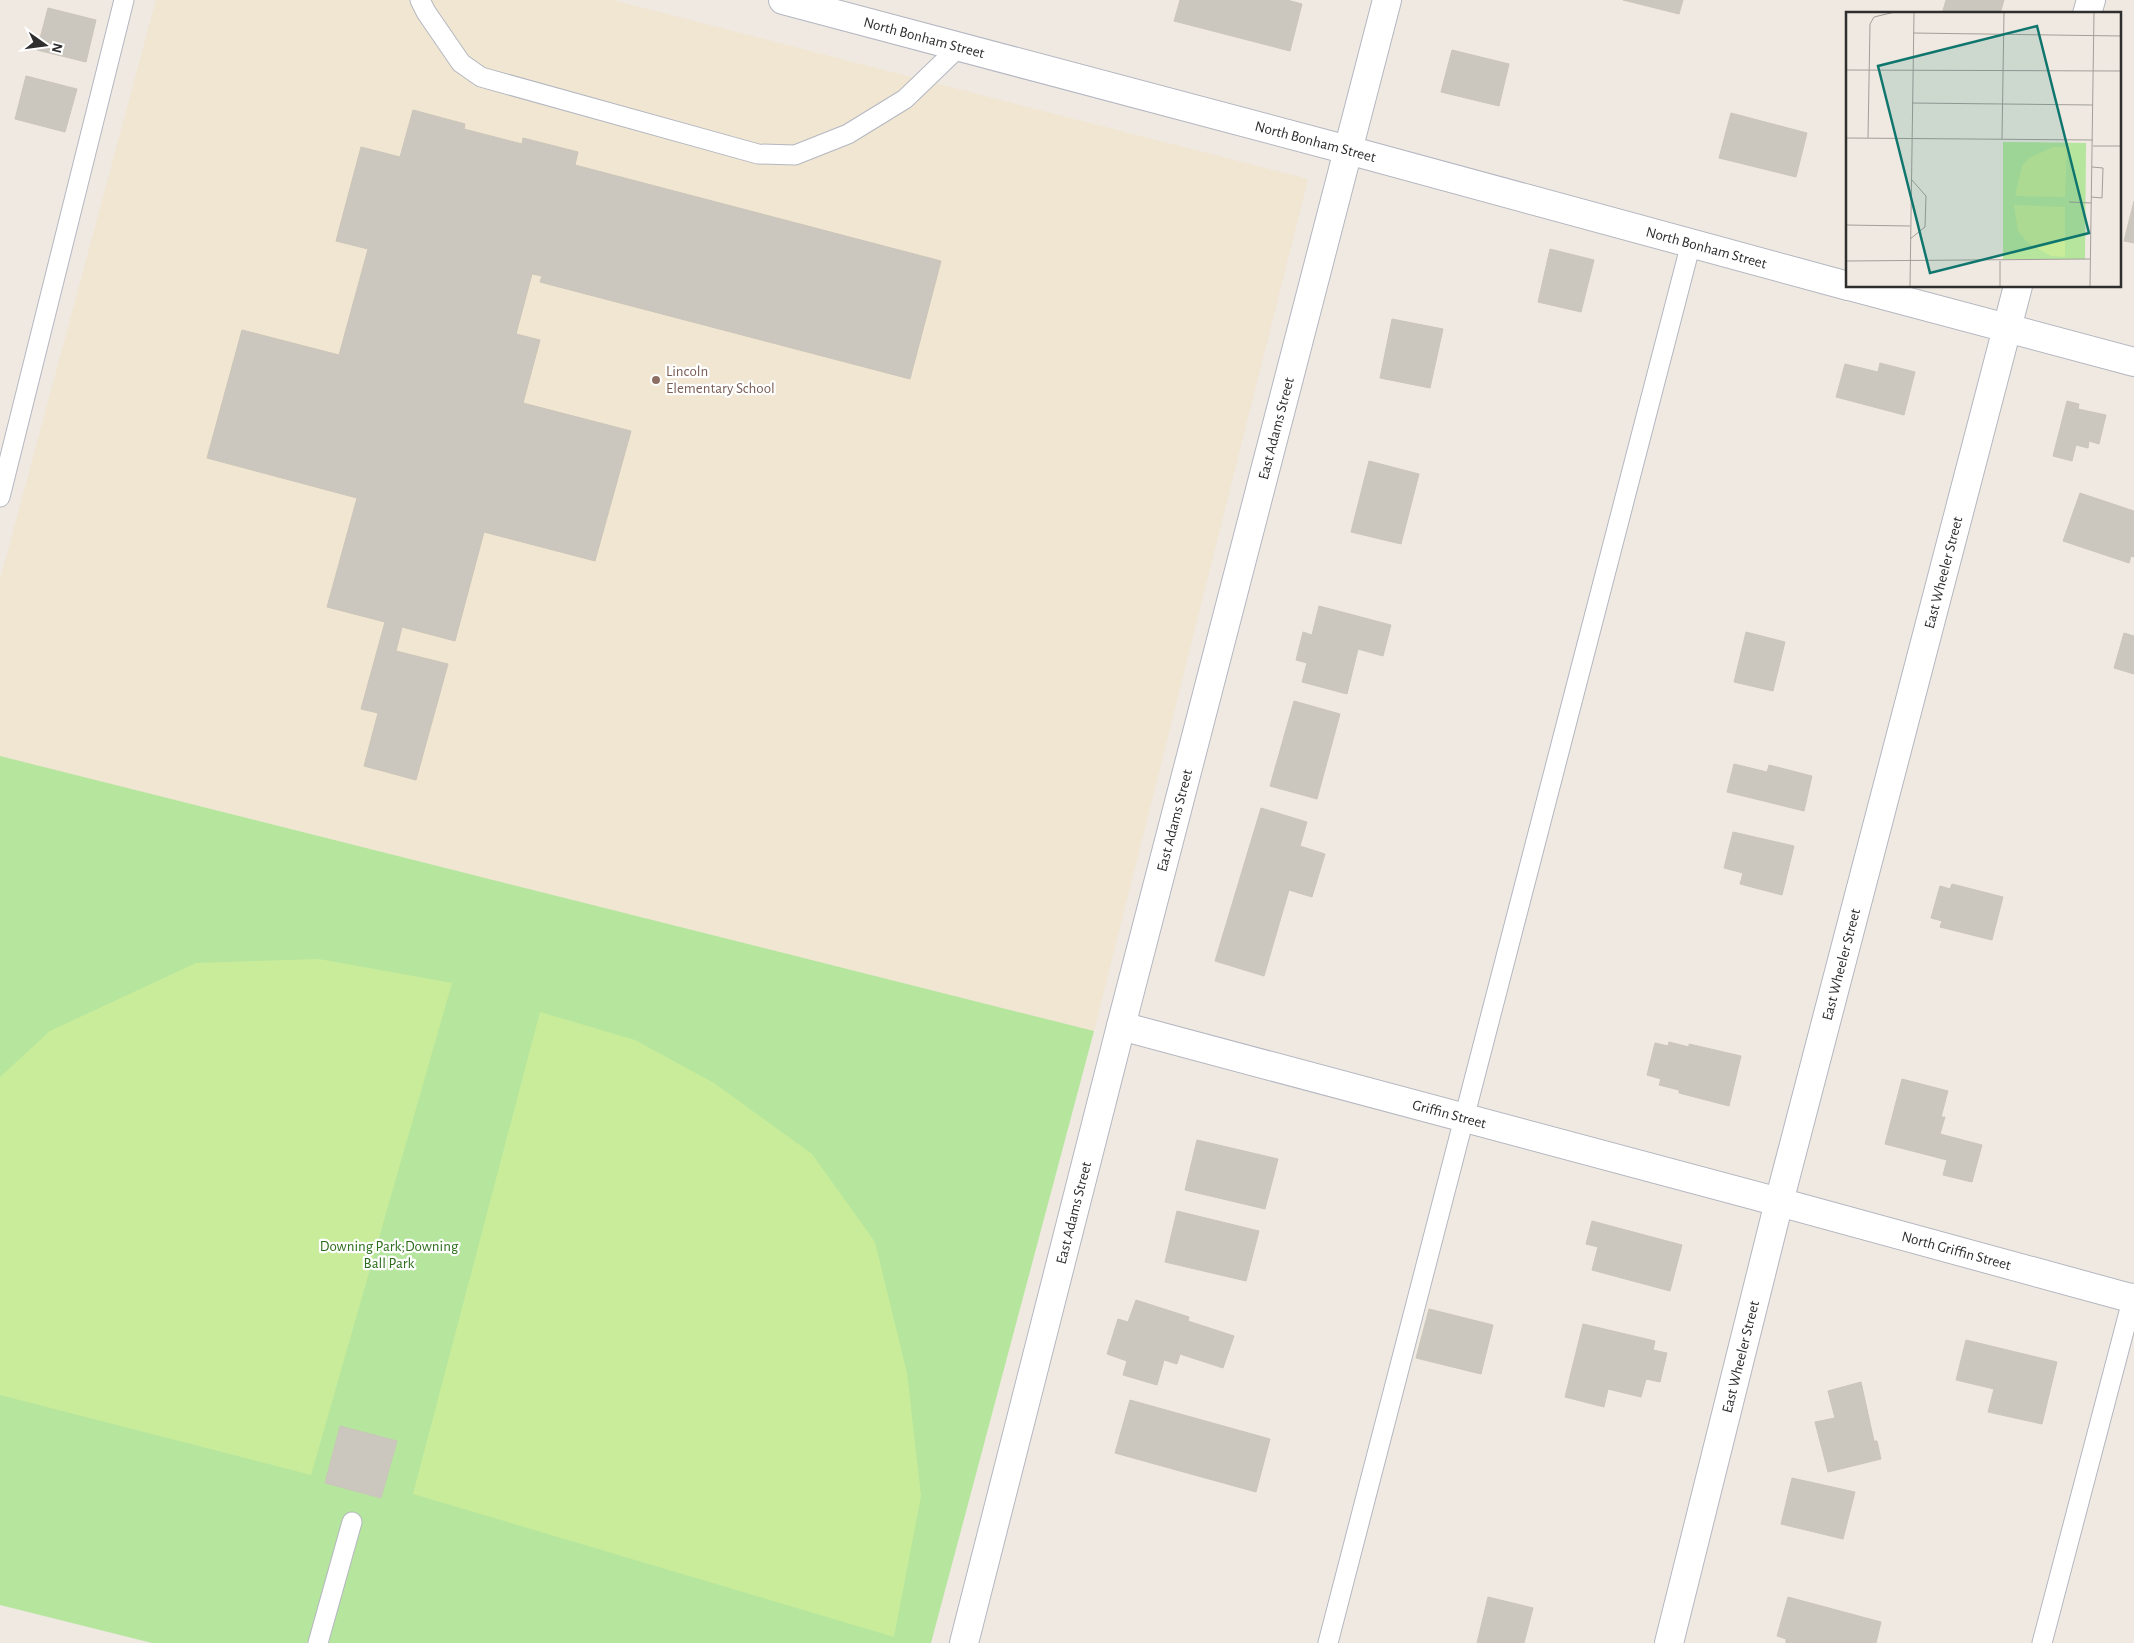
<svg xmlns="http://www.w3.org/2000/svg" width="2134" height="1643" font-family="'Alegreya Sans',sans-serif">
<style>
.education{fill:#f0e6d1}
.green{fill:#b6e59e}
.pitch{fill:#c9ec9a}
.building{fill:#cbc7bf;stroke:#cbc5ba}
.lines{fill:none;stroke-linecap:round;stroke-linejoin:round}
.service-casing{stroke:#b4b7c1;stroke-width:21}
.minor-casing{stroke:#b4b7c1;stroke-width:30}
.service{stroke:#fff;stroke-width:19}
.minor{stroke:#fff;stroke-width:28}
.education-dot{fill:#8d6e63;stroke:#fff;stroke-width:2}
.labels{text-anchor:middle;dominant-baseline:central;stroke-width:4.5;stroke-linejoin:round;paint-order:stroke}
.street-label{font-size:15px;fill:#2e2e2e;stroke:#fff}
.education-label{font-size:15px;fill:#785e54;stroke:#fff;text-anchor:start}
.park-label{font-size:15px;fill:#2c6e1b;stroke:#fff}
.inset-road{fill:none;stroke:#a29e99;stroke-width:1}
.view{fill:#0f766e;fill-opacity:0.15;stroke:#0f766e;stroke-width:2.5}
.inset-edge{fill:none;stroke:#2e2e2e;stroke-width:2.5}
</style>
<rect width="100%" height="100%" fill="#efe9e1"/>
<polygon class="education" points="156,0 612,0 1308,179 1094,1031 0,756 0,580"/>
<polygon class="green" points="0,756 1094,1031 931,1643 152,1643 0,1605"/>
<g class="pitch">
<polygon points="319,959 452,983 311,1475 0,1395 0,1077 50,1031 196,963"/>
<polygon points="540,1012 635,1040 714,1083 812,1154 875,1242 907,1373 921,1496 894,1637 413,1494"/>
</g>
<g class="building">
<polygon points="1180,0 1287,0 1302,4 1290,51 1174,21"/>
<polygon points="1623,0 1683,0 1679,14"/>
<polygon points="1946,0 2004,0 2000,14 1942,14"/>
<polygon points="48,8 96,20 86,62 37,50"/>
<polygon points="1452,50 1509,64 1499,106 1441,92"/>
<polygon points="26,76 77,89 65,132 15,119"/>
<polygon points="413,110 465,124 464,129 522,144 523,138 578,152 575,165 941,261 910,379 540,282 542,276 532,274 516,334 540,340 523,403 631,431 595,561 484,532 455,641 402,627 396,651 448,664 416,780 364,766 378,713 361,709 385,622 327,607 357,498 207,458 242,330 339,355 368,249 336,241 361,147 400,157"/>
<polygon points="1731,113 1807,133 1796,177 1719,158"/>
<polygon points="2134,201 2134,243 2124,241"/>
<polygon points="1550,249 1594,260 1581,312 1538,302"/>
<polygon points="1392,319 1443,329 1430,388 1380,378"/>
<polygon points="1880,363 1915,372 1904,415 1836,397 1845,364 1878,372"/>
<polygon points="2067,401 2079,404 2078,409 2106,415 2099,444 2089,441 2088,448 2076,445 2072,461 2053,456"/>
<polygon points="1369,461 1419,474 1401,544 1351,532"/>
<polygon points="2080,493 2134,511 2134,557 2131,556 2129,563 2063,541"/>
<polygon points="1319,606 1391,625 1383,656 1358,649 1347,694 1302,682 1307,663 1296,660 1303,632 1312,635"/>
<polygon points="1746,632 1785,642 1773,691 1734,682"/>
<polygon points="2124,633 2134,636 2134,674 2114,668"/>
<polygon points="1294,701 1340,714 1317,799 1270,786"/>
<polygon points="1734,764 1767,772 1769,765 1812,776 1804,811 1727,792"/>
<polygon points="1261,808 1307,822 1300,846 1325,854 1312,897 1289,890 1264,976 1215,961"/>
<polygon points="1733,832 1794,846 1782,895 1740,884 1743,873 1724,868"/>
<polygon points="1952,884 2003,897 1992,940 1940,927 1942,921 1931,918 1940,886 1950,889"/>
<polygon points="1669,1042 1689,1047 1689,1044 1741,1056 1729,1106 1679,1093 1679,1090 1659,1085 1661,1079 1647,1075 1655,1043 1668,1046"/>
<polygon points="1902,1079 1948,1091 1941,1117 1945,1117 1940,1134 1982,1145 1972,1182 1943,1175 1947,1160 1885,1144"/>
<polygon points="1197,1140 1278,1159 1265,1209 1185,1190"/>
<polygon points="1177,1211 1259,1231 1246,1281 1165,1262"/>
<polygon points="1592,1221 1682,1245 1670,1291 1592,1270 1598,1247 1586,1244"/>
<polygon points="1136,1300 1189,1317 1188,1321 1234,1336 1223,1368 1180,1354 1177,1364 1164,1360 1157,1385 1123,1375 1127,1361 1107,1354 1118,1319 1128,1322"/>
<polygon points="1429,1309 1493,1325 1481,1374 1416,1358"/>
<polygon points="1583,1324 1655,1341 1653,1350 1667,1353 1660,1382 1646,1379 1641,1397 1608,1389 1604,1407 1565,1397"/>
<polygon points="1966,1340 2057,1362 2042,1424 1988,1412 1994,1389 1956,1380"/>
<polygon points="1861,1382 1874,1441 1877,1441 1881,1459 1828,1472 1815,1422 1835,1418 1828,1391"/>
<polygon points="1130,1400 1270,1439 1256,1492 1115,1453"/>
<polygon points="340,1426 397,1441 381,1498 325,1483"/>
<polygon points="1792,1478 1855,1492 1843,1539 1781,1524"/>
<polygon points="1488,1597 1533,1608 1524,1643 1477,1643"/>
<polygon points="1788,1597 1881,1622 1876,1643 1786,1643 1786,1639 1777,1636"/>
</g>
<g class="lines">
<defs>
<g id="service">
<polyline points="420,0 426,12 461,63 481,77 758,154 795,155 848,134 905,99 959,47"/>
<polyline points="0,497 124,0"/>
<polyline points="318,1643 352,1522"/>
<polyline points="1328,1643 1691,243"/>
<polyline points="2042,1643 2134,1293"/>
</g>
<g id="minor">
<path id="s1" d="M783 0 1348 150 1848 286"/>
<polyline points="2087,14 2091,0"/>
<polyline points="1849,286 2134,362"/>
<path id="s2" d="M1121 1026 1779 1202 2134 1299"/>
<path id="s3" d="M964 1643 1121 1026 1387 0"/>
<path id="s4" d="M1669 1643 1779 1202 2018 286"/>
</g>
</defs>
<use href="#service" class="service-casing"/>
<use href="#minor" class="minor-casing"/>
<use href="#service" class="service"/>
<use href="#minor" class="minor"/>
</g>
<circle class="education-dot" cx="656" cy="380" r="5"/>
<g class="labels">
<g class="street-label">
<text stroke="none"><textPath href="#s1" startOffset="146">North Bonham Street</textPath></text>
<text stroke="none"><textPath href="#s1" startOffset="551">North Bonham Street</textPath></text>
<text stroke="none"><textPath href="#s1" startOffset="956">North Bonham Street</textPath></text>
<text stroke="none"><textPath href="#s3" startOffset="1254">East Adams Street</textPath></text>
<text stroke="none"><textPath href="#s4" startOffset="1105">East Wheeler Street</textPath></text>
<text stroke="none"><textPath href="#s3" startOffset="849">East Adams Street</textPath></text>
<text stroke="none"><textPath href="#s4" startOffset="700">East Wheeler Street</textPath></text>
<text stroke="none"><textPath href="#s2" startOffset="340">Griffin Street</textPath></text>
<text stroke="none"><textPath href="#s3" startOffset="444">East Adams Street</textPath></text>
<text stroke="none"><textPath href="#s2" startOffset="865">North Griffin Street</textPath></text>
<text stroke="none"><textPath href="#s4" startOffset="295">East Wheeler Street</textPath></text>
</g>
<g class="education-label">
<text x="666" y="371">Lincoln<tspan x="666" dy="17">Elementary School</tspan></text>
</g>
<g class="park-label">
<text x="389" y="1246">Downing Park;Downing<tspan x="389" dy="17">Ball Park</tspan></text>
</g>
</g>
<g transform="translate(1846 12)">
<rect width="275" height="275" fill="#efe9e1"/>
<path d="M157 130 240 131 239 247H157Z" fill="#b6e59e"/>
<path d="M207 135H221L219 185 169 184 176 154 183 146ZM168 193 219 195V245L205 244 182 231 172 219Z" fill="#c9ec9a"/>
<path class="inset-road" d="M67 21 275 24M0 58 275 59M66 91 247 93M0 126 247 128M22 126 24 12 28 5 49 0M156 127 158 0M247 134H275M245 185 256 186 257 156 246 155M223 190 245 191M0 213 64 214M64 227 79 215 80 184 65 167M0 249 244 247M64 275 68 0M154 275V249M244 275 248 0"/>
<path class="view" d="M191 14 243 221 84 261 32 54Z"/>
<rect width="275" height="275" class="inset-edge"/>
</g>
<g transform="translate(45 45) rotate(104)" stroke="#ffffff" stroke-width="4" paint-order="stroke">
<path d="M0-4L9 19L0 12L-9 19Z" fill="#2e2e2e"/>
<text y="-8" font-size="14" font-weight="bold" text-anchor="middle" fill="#2e2e2e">N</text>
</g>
</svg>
